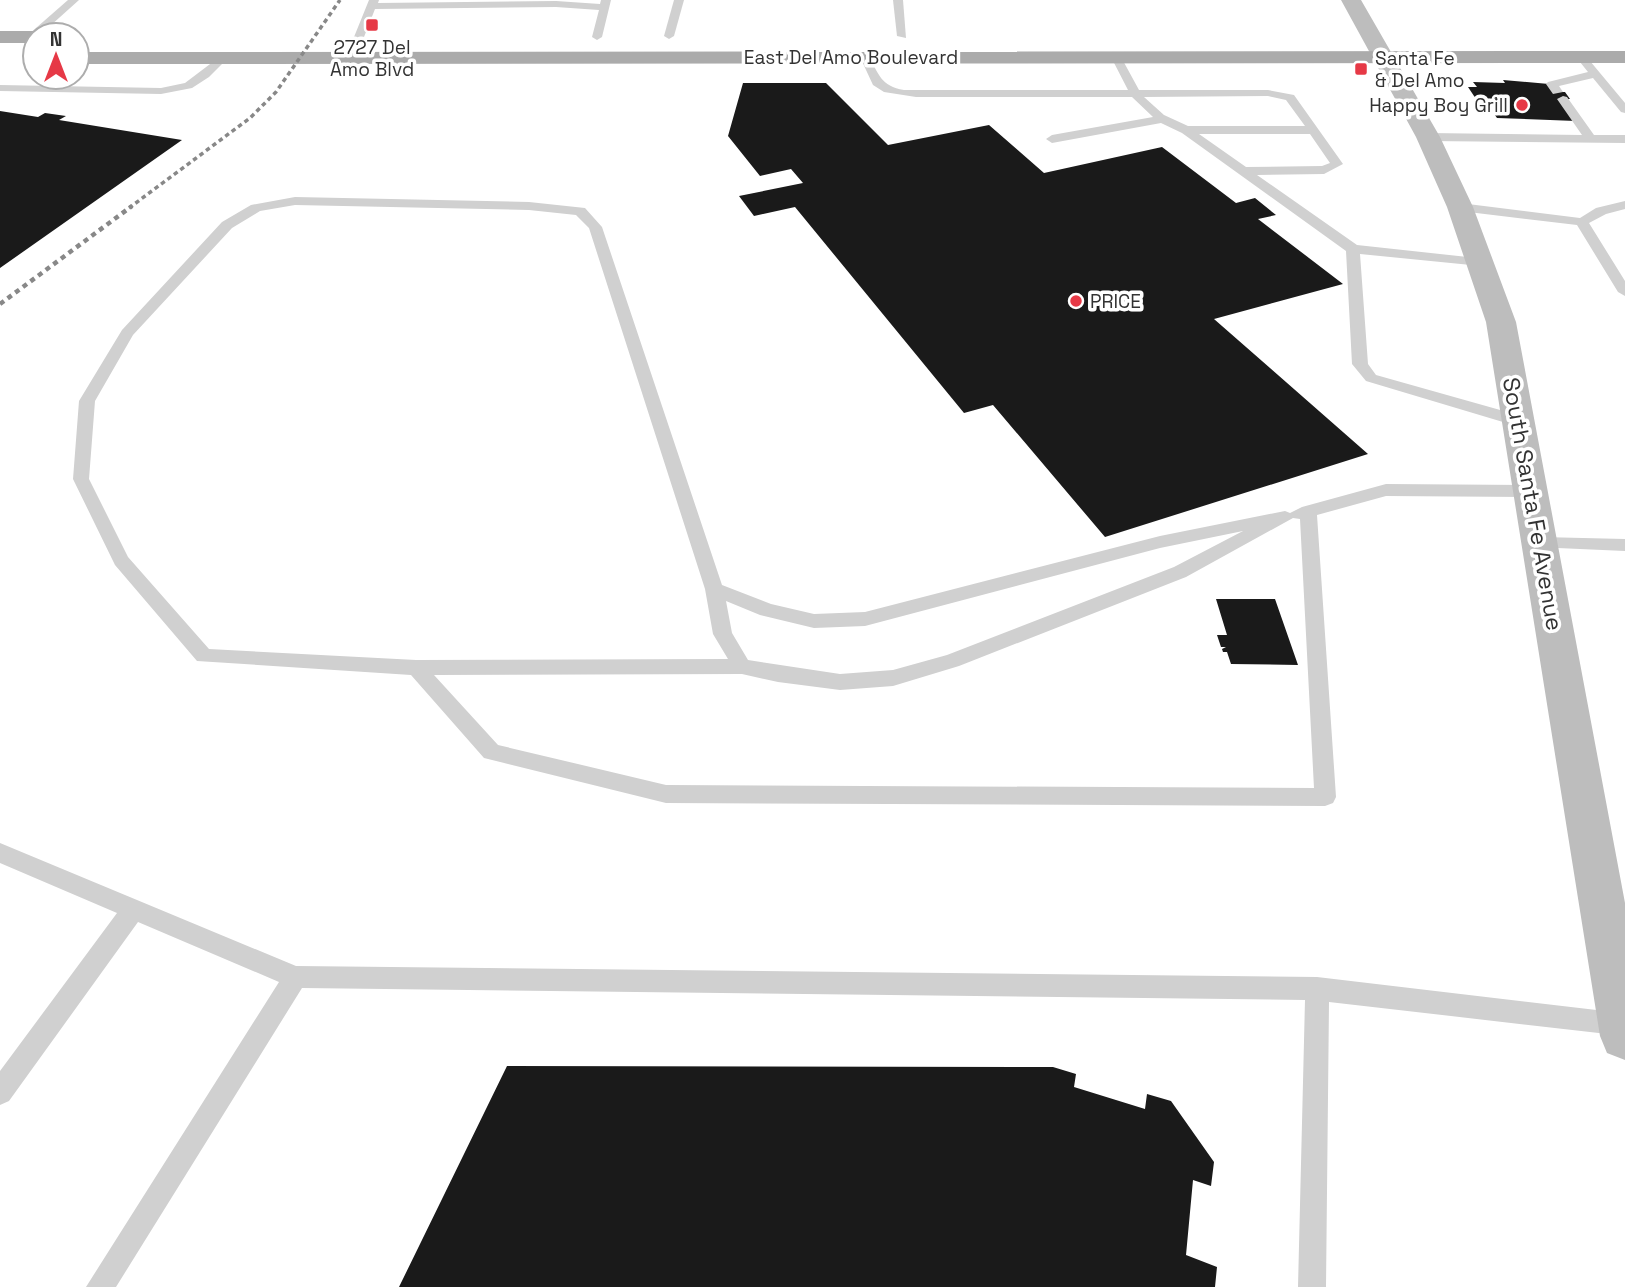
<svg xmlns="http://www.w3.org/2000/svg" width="1625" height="1287" font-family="'Space Grotesk',sans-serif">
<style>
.building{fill:#1a1a1a}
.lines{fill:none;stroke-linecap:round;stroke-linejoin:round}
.lane{fill:#d0d0d0;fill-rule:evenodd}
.secondary{fill:#bdbdbd;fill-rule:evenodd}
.primary{fill:#ababab;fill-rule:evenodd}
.rail-far1{stroke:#888;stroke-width:3.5;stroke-dasharray:4.5 3.5;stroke-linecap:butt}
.rail{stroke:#888;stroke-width:4.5;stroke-dasharray:5 4.5;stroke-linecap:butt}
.poi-dot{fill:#e63946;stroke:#fff;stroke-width:2.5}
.labels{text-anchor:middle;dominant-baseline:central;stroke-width:7;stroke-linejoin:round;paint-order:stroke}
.far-poi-label{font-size:19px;fill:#333;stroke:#fff;text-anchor:start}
.far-street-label{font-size:19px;fill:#333;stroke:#fff}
.street-label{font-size:23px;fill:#333;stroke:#fff}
</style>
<rect width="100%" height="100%" fill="#fff"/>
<g class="building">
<polygon points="1503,80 1549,84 1554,92 1565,92 1570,99 1559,99 1576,121 1497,118 1492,111 1484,111 1468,87 1477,87 1473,82 1505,83"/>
<polygon points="743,83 826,83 888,145 989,125 1044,173 1162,147 1236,203 1255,198 1276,215 1258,219 1343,284 1214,319 1368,454 1105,537 993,405 964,413 795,207 754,216 739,196 803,183 791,169 760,176 728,136"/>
<polygon points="0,111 38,117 45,113 66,116 59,120 182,140 0,268"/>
<polygon points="1216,599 1275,599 1298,665 1231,664 1227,652 1223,652 1222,649 1226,647 1221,647 1217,635 1227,635"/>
<polygon points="507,1066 1053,1067 1076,1074 1074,1087 1145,1109 1147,1094 1171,1101 1214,1162 1211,1186 1193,1180 1186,1255 1217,1267 1215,1287 399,1287"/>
</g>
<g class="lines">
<g class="lane">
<polygon points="68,0 79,0 40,35 35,35 35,39 28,39 28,35"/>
<polygon points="369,0 379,0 378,3 556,1 600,4 601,0 611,0 602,37 597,40 592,37 599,10 556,7 375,9 364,37 355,39 354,37"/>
<polygon points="674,0 684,0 674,36 669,39 664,36"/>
<polygon points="893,0 903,0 906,38 897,36"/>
<path d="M1116 54 1121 57 1139 90H1268L1294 95 1343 164 1324 174 1257 175 1357 245 1486 259 1488 262 1481 266 1360 254 1368 364 1376 375 1525 417 1527 421 1525 425H1513L1366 381 1352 364 1346 251 1182 133 1161 123 1052 143 1046 139 1052 135 1153 117 1132 97H916L884 92 873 85 860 57 869 55C878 74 881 86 904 90H1128L1111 57ZM1268 96 1286 100 1305 126H1188L1164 115 1144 97ZM1199 134H1310L1330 163 1322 166 1246 167Z"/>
<polygon points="222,55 227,58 226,60 209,77 192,88 161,94 0,91 0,85 161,88 185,83"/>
<polygon points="1577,55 1585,55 1625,103 1625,113 1621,112 1593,78 1559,86 1563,92 1553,94 1546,84 1548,82 1588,72 1576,57"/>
<polygon points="1563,96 1567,97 1594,135 1625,135 1625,143 1428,141 1422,137 1428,133 1582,135 1557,99"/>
<path d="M295 197 529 202 585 208 602 227 722 585 771 604 814 614 865 612 1160 536 1285 511 1290 513 1302 507 1386 484 1532 485 1541 491 1532 497 1386 496 1317 515 1336 797 1333 803 1325 806 666 803 484 758 411 675 197 661 115 565 73 479 79 401 122 330 222 222 251 205ZM295 205 529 210 576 215 589 228 705 589 713 634 728 659 416 660 209 649 128 557 89 479 95 401 133 335 232 228 260 211ZM1293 518 1300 519 1314 788 666 785 498 745 434 675 742 674 778 682 840 690 893 686 959 666 1186 577ZM1243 531 1174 567 947 655 893 670 840 674 748 660 732 633 726 601 760 615 814 628 865 626 1160 548Z"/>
<polygon points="1625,201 1625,209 1606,214 1589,223 1625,281 1625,296 1618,292 1577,225 1460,211 1454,207 1460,203 1580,218 1596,208"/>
<polygon points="1541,537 1625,539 1625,551 1535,547 1532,543 1535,539"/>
<polygon points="0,843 296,966 1317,977 1622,1013 1625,1014 1625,1036 1329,1002 1326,1287 1298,1287 1305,1000 302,988 116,1287 86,1287 279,982 138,922 9,1101 0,1105 0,1071 117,913 0,863"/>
</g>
<polygon class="secondary" points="1341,0 1361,0 1440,137 1473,207 1516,322 1625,903 1625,1060 1607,1053 1600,1036 1486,322 1447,207 1416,137"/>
<g class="primary">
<polygon points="0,31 35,31 44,35 35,35 35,43 0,43"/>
<polygon points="1625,51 1625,63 77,64 77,52"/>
</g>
<polyline class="rail-far1" points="129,208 250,118 276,92 340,0"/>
<polyline class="rail" points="0,304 132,206"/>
</g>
<g class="poi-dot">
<rect x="365" y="18" width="14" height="14" rx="3.5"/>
<rect x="1354" y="62" width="14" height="14" rx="3.5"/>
<circle cx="1522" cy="105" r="7"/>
<circle cx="1076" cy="301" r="7"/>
</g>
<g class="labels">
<g class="far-poi-label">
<text x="372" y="47" text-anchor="middle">2727 Del<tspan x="372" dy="22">Amo Blvd</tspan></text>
<text x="1375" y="58">Santa Fe<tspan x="1375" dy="22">&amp; Del Amo</tspan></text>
<text x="1508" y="105" text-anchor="end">Happy Boy Grill</text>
<text x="1090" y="301">PRICE</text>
</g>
<g class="far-street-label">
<text x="851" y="57">East Del Amo Boulevard</text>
</g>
<g class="street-label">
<text transform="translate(1533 504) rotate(80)">South Santa Fe Avenue</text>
</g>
</g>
<g transform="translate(56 56)"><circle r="33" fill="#ffffff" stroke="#adadad" stroke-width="2"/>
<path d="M0-5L12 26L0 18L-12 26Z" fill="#e63946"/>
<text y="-10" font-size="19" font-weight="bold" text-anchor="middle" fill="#333333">N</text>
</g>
</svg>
